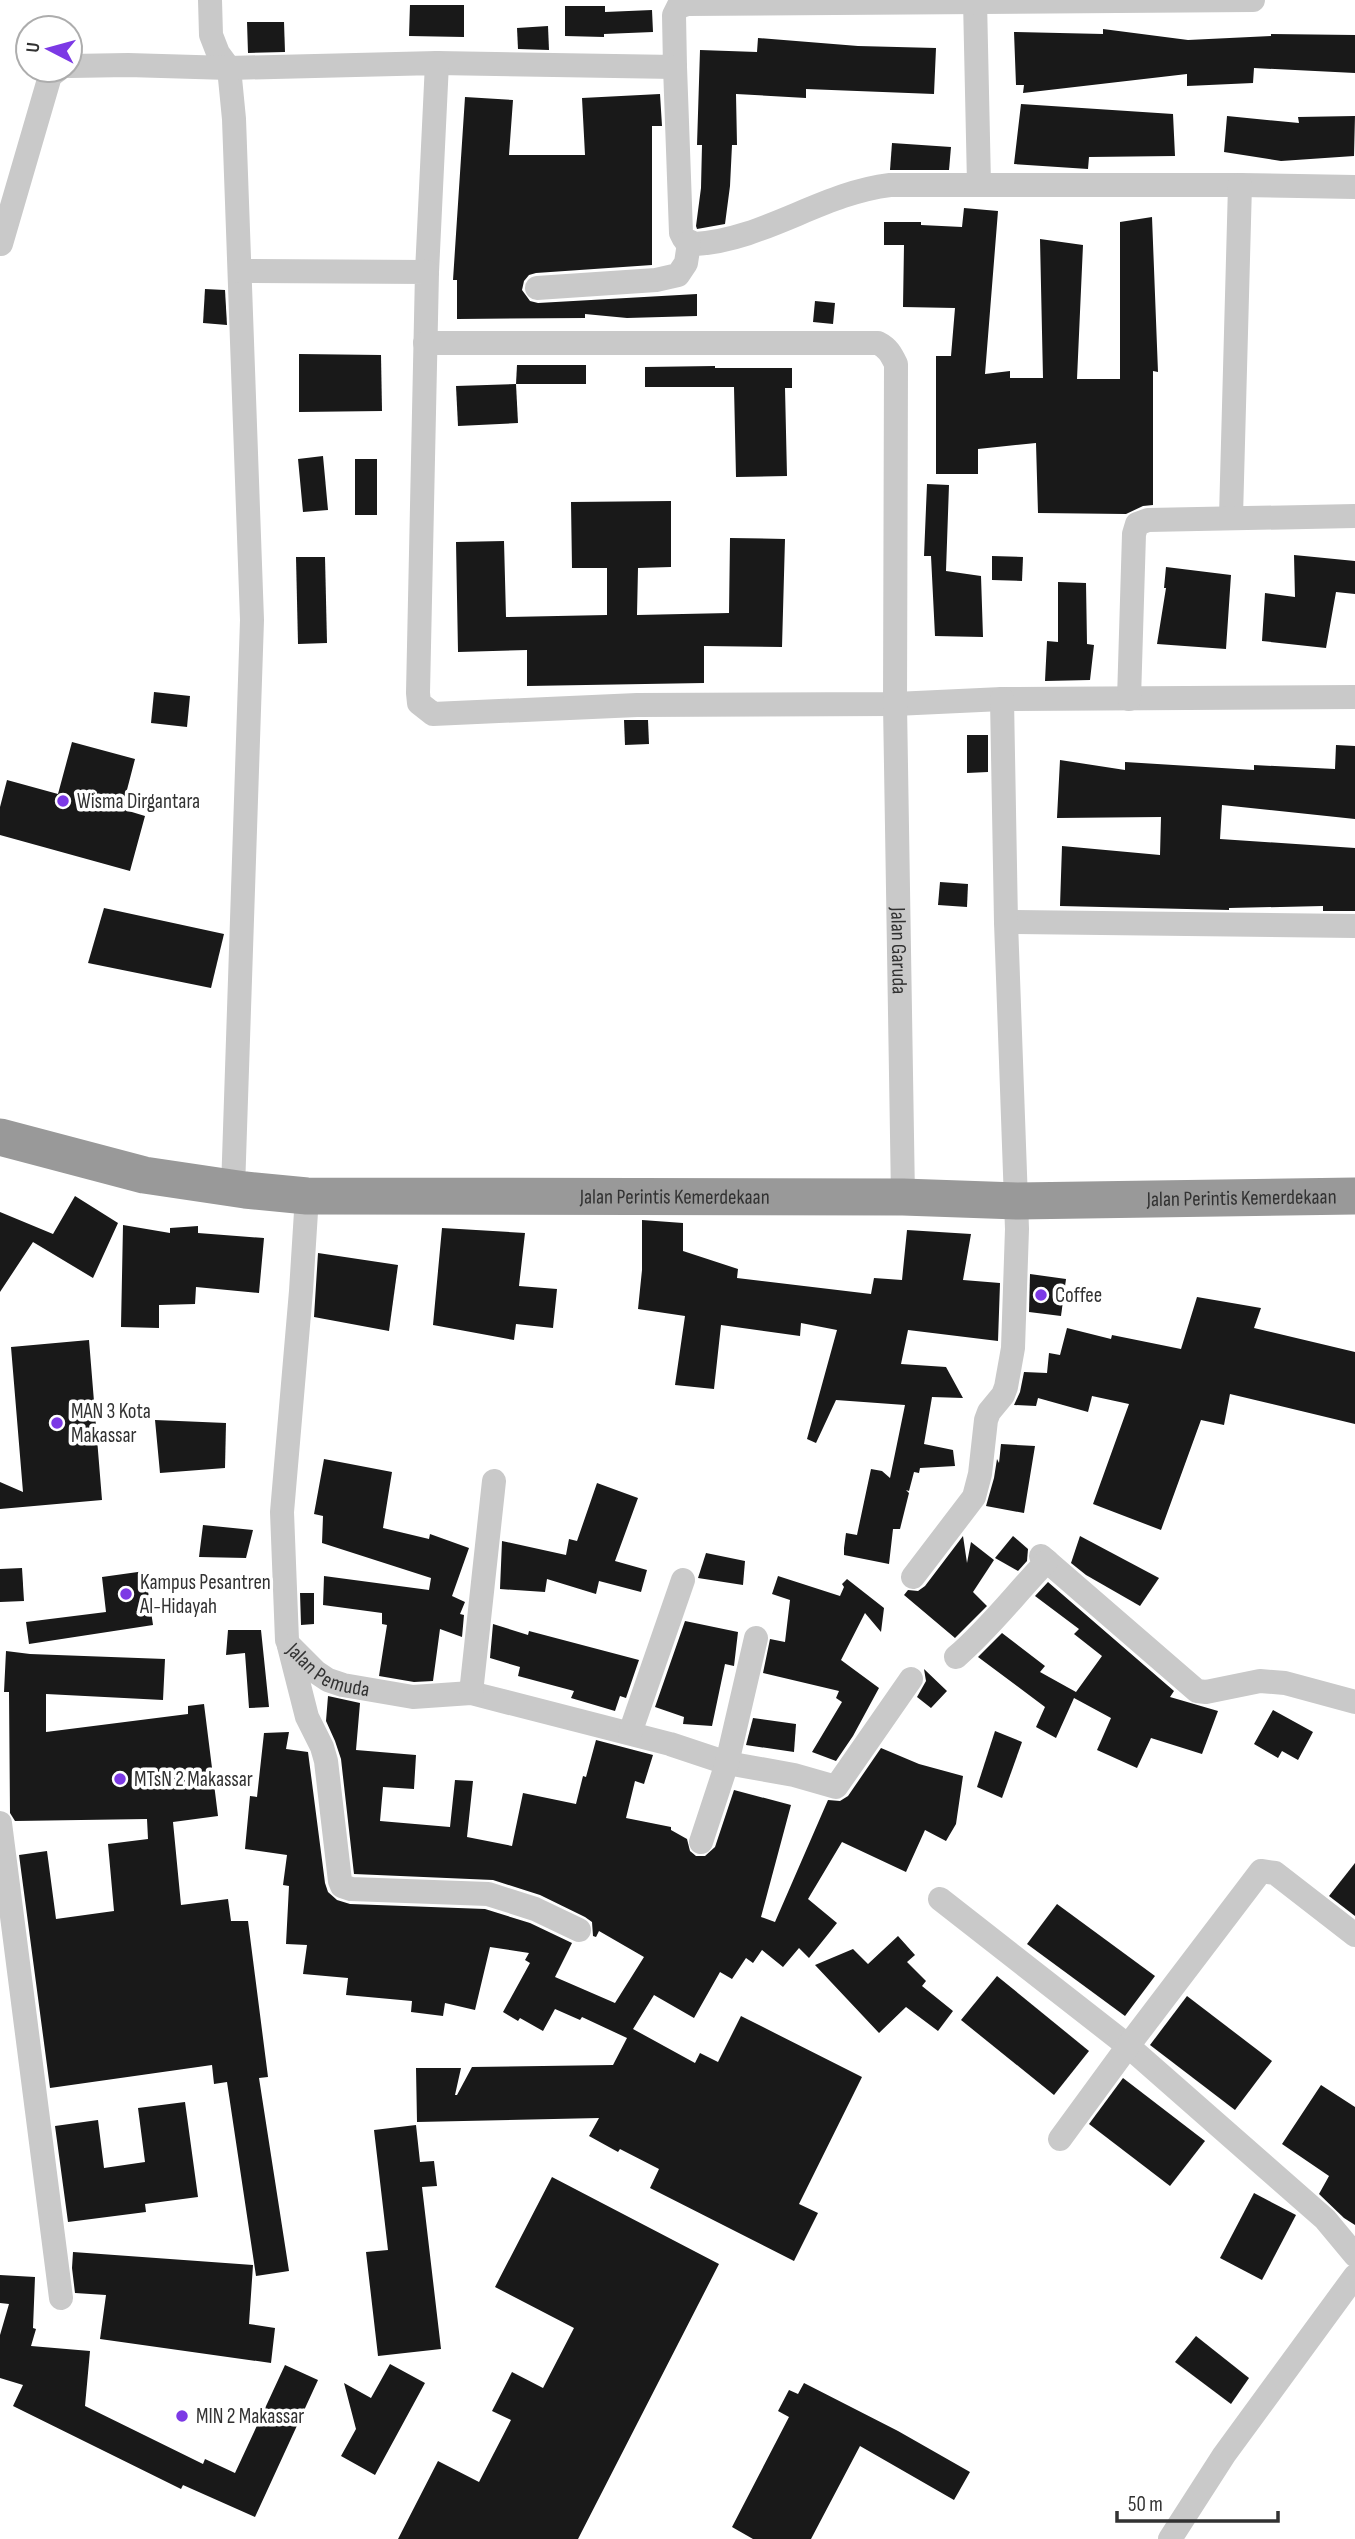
<svg xmlns="http://www.w3.org/2000/svg" width="1355" height="2539" font-family="'Sofia Sans Condensed',sans-serif">
<style>
.building{fill:#191919}
.lines{fill:none;stroke-linecap:round;stroke-linejoin:round}
.minor{stroke:#c9c9c9;stroke-width:24}
.highway{stroke:#999;stroke-width:37}
.poi-dot{fill:#7c39e5;stroke:#fff;stroke-width:2.5}
.labels{text-anchor:middle;dominant-baseline:central;stroke-width:7;stroke-linejoin:round;paint-order:stroke}
.poi-label{font-size:21px;fill:#323232;stroke:#fff;text-anchor:start}
.street-label{font-size:21px;fill:#323232;stroke:#fff}
</style>
<rect width="100%" height="100%" fill="#fff"/>
<g class="building">
<polygon points="410,5 464,5 464,37 409,36"/>
<polygon points="565,6 605,6 605,12 652,10 653,32 604,34 604,37 565,36"/>
<polygon points="247,22 284,22 285,52 248,53"/>
<polygon points="548,26 549,50 518,49 517,28"/>
<polygon points="1103,29 1188,40 1271,36 1271,34 1355,35 1355,73 1254,68 1253,83 1187,86 1187,74 1023,93 1024,85 1016,85 1014,32 1103,34"/>
<polygon points="758,38 858,46 936,48 934,94 806,89 806,98 736,94 737,145 732,145 730,186 725,224 697,229 696,226 701,188 702,145 697,145 700,50 757,52"/>
<polygon points="660,94 662,126 652,126 652,265 536,273 529,275 524,281 522,290 530,301 538,303 697,294 697,316 627,318 585,314 585,318 457,319 457,280 453,280 465,97 513,100 509,155 585,155 582,98"/>
<polygon points="1021,104 1173,114 1175,156 1089,157 1088,169 1014,164"/>
<polygon points="1227,116 1299,123 1298,117 1355,116 1354,156 1281,161 1224,152"/>
<polygon points="892,143 951,147 949,170 890,170"/>
<polygon points="964,208 998,211 985,374 1010,371 1010,378 1043,378 1040,239 1083,245 1077,379 1120,379 1120,222 1152,217 1158,372 1153,371 1153,505 1143,506 1126,514 1038,513 1036,443 978,449 978,474 936,474 936,356 951,356 955,308 903,307 904,245 884,245 884,222 921,222 921,225 962,227"/>
<polygon points="205,289 225,290 227,325 203,323"/>
<polygon points="815,301 835,303 833,324 813,322"/>
<polygon points="299,354 381,355 382,411 299,412"/>
<polygon points="517,365 586,365 586,384 516,384"/>
<polygon points="715,366 715,368 792,368 792,388 785,388 787,476 736,477 734,387 645,387 645,367"/>
<polygon points="516,384 518,423 458,426 456,386"/>
<polygon points="323,456 328,510 303,512 298,459"/>
<rect x="355" y="459" width="22" height="56"/>
<polygon points="927,484 949,485 946,571 981,576 983,637 935,636 931,556 924,556"/>
<polygon points="671,501 671,567 638,568 637,615 729,613 730,538 785,539 782,647 704,646 704,683 527,686 527,650 458,652 456,542 504,541 506,617 607,615 607,568 572,568 571,502"/>
<polygon points="1294,555 1355,561 1355,594 1336,592 1326,648 1262,641 1265,593 1295,597"/>
<polygon points="992,556 1023,557 1022,581 992,580"/>
<polygon points="296,557 325,557 327,643 298,644"/>
<polygon points="1166,567 1231,575 1226,649 1157,644 1166,588 1164,588"/>
<polygon points="1058,582 1086,583 1087,644 1094,645 1090,680 1045,681 1047,641 1058,642"/>
<polygon points="154,692 190,696 187,727 151,723"/>
<polygon points="624,720 648,720 649,744 625,745"/>
<polygon points="967,735 988,735 988,772 967,773"/>
<polygon points="72,742 135,759 122,809 145,816 130,871 0,835 0,807 7,780 58,794"/>
<polygon points="1336,745 1355,746 1355,819 1222,805 1220,839 1355,848 1355,911 1323,911 1323,906 1229,908 1229,910 1060,906 1062,846 1160,855 1161,817 1057,818 1060,760 1125,770 1125,762 1254,770 1254,765 1335,769"/>
<polygon points="940,882 968,884 967,907 938,905"/>
<polygon points="104,908 224,934 211,988 88,963"/>
<polygon points="75,1196 118,1223 93,1278 33,1242 0,1292 0,1212 53,1234"/>
<polygon points="642,1220 683,1223 683,1251 738,1269 737,1278 871,1294 874,1278 902,1280 907,1230 971,1234 963,1280 1000,1283 998,1341 908,1330 901,1364 946,1367 963,1398 932,1397 924,1444 953,1450 955,1466 920,1468 919,1473 914,1472 909,1491 906,1490 909,1493 900,1529 893,1529 889,1564 844,1555 844,1548 846,1533 857,1535 871,1469 882,1471 890,1478 905,1405 836,1400 816,1443 807,1439 837,1330 801,1323 800,1336 721,1325 714,1389 675,1385 685,1316 638,1309 642,1270"/>
<polygon points="123,1225 170,1233 170,1228 198,1226 198,1233 264,1238 259,1293 196,1287 195,1304 159,1305 159,1328 121,1327"/>
<polygon points="442,1228 525,1233 519,1286 557,1289 553,1328 516,1324 514,1340 433,1325"/>
<polygon points="318,1253 398,1265 389,1331 314,1317"/>
<polygon points="1030,1274 1066,1279 1061,1316 1029,1312"/>
<polygon points="1197,1297 1261,1308 1254,1328 1355,1352 1355,1424 1230,1394 1224,1425 1201,1420 1161,1530 1093,1504 1129,1404 1092,1396 1088,1412 1038,1398 1036,1406 1014,1405 1020,1392 1024,1372 1047,1373 1049,1353 1060,1355 1067,1328 1111,1339 1112,1335 1181,1349"/>
<polygon points="89,1340 102,1500 0,1509 0,1482 23,1492 11,1347"/>
<polygon points="155,1420 226,1423 225,1468 160,1473"/>
<polygon points="1001,1444 1035,1446 1024,1513 986,1506 994,1478 997,1459 999,1463"/>
<polygon points="324,1459 392,1472 383,1528 429,1539 430,1534 469,1548 452,1596 465,1602 460,1614 464,1615 462,1637 440,1629 433,1681 414,1682 379,1676 387,1625 382,1624 382,1613 323,1605 324,1576 429,1590 431,1578 322,1543 323,1516 314,1514"/>
<polygon points="597,1483 638,1498 615,1561 647,1570 641,1592 599,1581 596,1594 547,1579 545,1592 500,1589 502,1541 566,1555 569,1539 577,1541"/>
<polygon points="203,1525 253,1530 246,1558 199,1557"/>
<polygon points="963,1536 967,1563 971,1542 994,1560 973,1592 987,1606 955,1638 904,1595 908,1590 918,1591 925,1586"/>
<polygon points="1013,1536 1028,1549 1027,1561 1018,1571 995,1558"/>
<polygon points="1080,1536 1159,1578 1140,1606 1086,1575 1071,1563"/>
<polygon points="706,1553 745,1561 743,1585 698,1578"/>
<polygon points="22,1568 24,1601 0,1602 0,1569"/>
<polygon points="145,1571 153,1625 29,1644 26,1622 106,1612 102,1577"/>
<polygon points="778,1576 840,1596 844,1587 842,1584 847,1579 884,1608 881,1632 865,1613 841,1660 879,1688 853,1736 836,1761 812,1752 842,1702 836,1698 839,1691 763,1673 770,1639 785,1642 790,1600 772,1594"/>
<polygon points="1048,1582 1174,1691 1170,1697 1218,1711 1202,1754 1151,1738 1137,1768 1097,1750 1111,1718 1074,1698 1056,1738 1036,1727 1045,1707 978,1657 1002,1633 1045,1666 1040,1672 1076,1692 1102,1656 1074,1634 1079,1629 1035,1596"/>
<polygon points="300,1593 314,1593 314,1624 301,1625"/>
<polygon points="685,1621 738,1632 734,1666 725,1664 712,1726 683,1724 684,1717 655,1707"/>
<polygon points="493,1624 528,1635 529,1631 639,1660 626,1698 620,1696 615,1711 571,1698 574,1691 518,1676 520,1667 490,1658"/>
<polygon points="228,1630 261,1630 269,1707 249,1708 245,1653 226,1655"/>
<polygon points="6,1651 30,1654 165,1659 163,1700 46,1694 46,1732 188,1714 188,1706 204,1704 218,1816 173,1822 181,1905 228,1899 231,1921 248,1921 268,2077 259,2078 289,2271 256,2276 227,2082 214,2084 212,2065 50,2088 19,1855 47,1851 56,1919 114,1911 108,1844 148,1839 147,1819 15,1821 10,1813 9,1692 4,1692"/>
<polygon points="924,1669 947,1691 931,1708 917,1697 926,1681"/>
<polygon points="328,1696 360,1703 356,1750 416,1755 414,1789 383,1787 380,1821 450,1827 455,1780 473,1781 467,1837 512,1846 523,1793 576,1804 583,1776 586,1777 596,1740 653,1755 644,1784 635,1781 626,1818 671,1827 671,1830 687,1839 690,1851 696,1856 705,1856 715,1847 734,1790 791,1805 761,1917 775,1922 828,1800 840,1801 848,1796 881,1748 919,1764 963,1776 956,1824 946,1841 925,1830 906,1872 842,1842 808,1899 837,1923 809,1958 799,1948 783,1967 762,1950 753,1963 746,1958 732,1979 720,1972 694,2018 654,1995 633,2029 695,2063 700,2053 718,2062 741,2016 862,2077 799,2204 818,2213 794,2261 650,2188 659,2169 620,2149 618,2152 589,2136 599,2118 417,2122 416,2068 461,2068 455,2095 457,2095 472,2067 613,2065 627,2038 582,2017 580,2020 555,2009 543,2031 520,2018 518,2021 503,2012 530,1963 525,1960 529,1953 490,1947 475,2010 445,2003 443,2016 411,2012 412,2001 346,1995 348,1978 303,1974 307,1945 286,1944 289,1886 283,1885 287,1855 245,1849 250,1796 257,1797 264,1733 289,1732 286,1749 308,1752 325,1883 328,1892 337,1900 350,1904 485,1909 530,1923 572,1943 555,1977 615,2003 644,1957 599,1931 596,1937 593,1936 592,1922 585,1917 540,1895 493,1880 354,1874 341,1759 335,1741 326,1721"/>
<polygon points="1273,1710 1313,1732 1298,1760 1282,1751 1278,1758 1254,1744"/>
<polygon points="753,1718 796,1724 794,1752 746,1745"/>
<polygon points="995,1731 1022,1742 1002,1798 977,1787"/>
<polygon points="1355,1863 1355,1916 1329,1896"/>
<polygon points="1057,1904 1155,1976 1125,2016 1027,1944"/>
<polygon points="898,1936 915,1955 907,1962 926,1981 922,1986 953,2011 938,2031 906,2007 879,2033 815,1965 853,1949 868,1964"/>
<polygon points="997,1976 1089,2051 1054,2095 961,2020"/>
<polygon points="1187,1996 1272,2061 1235,2110 1150,2045"/>
<polygon points="1123,2078 1205,2141 1170,2186 1089,2124"/>
<polygon points="1321,2085 1355,2107 1355,2225 1344,2218 1319,2194 1329,2176 1282,2144"/>
<polygon points="185,2102 198,2197 145,2204 146,2212 68,2222 55,2126 98,2120 104,2168 145,2162 138,2108"/>
<polygon points="416,2125 420,2162 434,2161 437,2186 422,2187 441,2349 378,2356 366,2252 388,2250 374,2130"/>
<polygon points="552,2177 719,2264 578,2539 398,2539 438,2461 479,2482 511,2420 492,2411 512,2372 543,2388 574,2328 495,2287"/>
<polygon points="1254,2193 1296,2215 1262,2280 1220,2258"/>
<polygon points="73,2252 253,2265 249,2324 275,2328 271,2363 100,2339 106,2295 75,2293 72,2268"/>
<polygon points="0,2275 35,2277 33,2328 36,2329 31,2346 90,2351 85,2406 203,2464 205,2459 235,2473 285,2365 318,2380 255,2517 183,2485 181,2489 13,2406 23,2385 0,2378 0,2335 9,2304 0,2303"/>
<polygon points="1196,2336 1249,2378 1231,2404 1175,2362"/>
<polygon points="390,2364 425,2383 375,2475 341,2456 356,2429 344,2383 371,2398"/>
<polygon points="804,2383 898,2431 970,2472 954,2500 860,2446 811,2539 753,2539 732,2527 789,2417 778,2411 789,2390 798,2394"/>
</g>
<g class="lines">
<g class="minor">
<polyline points="210,0 211,35 218,53 229,68 234,119 252,620 233,1189"/>
<polyline points="975,0 979,184"/>
<polyline points="437,63 675,67 674,15 678,7 687,4 1253,0"/>
<polyline points="70,66 128,65 229,68 437,63 427,272"/>
<path d="M675 67 681 233 684 239 695 244C764 240 822 193 890 185H1240L1355 187"/>
<polyline points="1,244 50,76 58,70"/>
<polyline points="240,271 427,272 418,693 419,703 433,714 637,705 895,704 1002,699 1355,697"/>
<polyline points="537,288 656,280 678,275 686,263 689,243"/>
<path id="s1" d="M425 343H878C888 348 891 354 896 364L895 704 903 1197"/>
<polyline points="1231,517 1240,185"/>
<polyline points="1129,699 1134,534 1137,524 1148,520 1355,516"/>
<polyline points="1006,922 1355,926"/>
<path id="s2" d="M307 1196 301 1291 282 1512 287 1640 289 1645 316 1672 328 1680 343 1685 413 1697 471 1693 670 1744 727 1763 794 1775 836 1787 911 1679"/>
<polyline points="1041,1556 1197,1691 1206,1692 1260,1681 1285,1683 1355,1702"/>
<polyline points="913,1577 974,1497 980,1474 986,1420 989,1412 1003,1395 1006,1387 1013,1348 1017,1229 1006,922 1002,699"/>
<polyline points="289,1646 307,1717 322,1747 326,1761 340,1881 342,1886 351,1889 488,1894 535,1909 579,1930"/>
<path d="M956 1657C990 1628 1016 1593 1047 1561"/>
<polyline points="471,1693 494,1481"/>
<polyline points="630,1733 683,1580"/>
<polyline points="0,1823 61,2298"/>
<polyline points="701,1842 727,1763 756,1638"/>
<polyline points="940,1899 1128,2046 1325,2219 1355,2255"/>
<polyline points="1060,2139 1128,2046 1261,1871 1275,1873 1355,1935"/>
<polyline points="1170,2539 1224,2455 1355,2276"/>
</g>
<path class="highway" id="s3" d="M0 1137 144 1175 245 1190 307 1196 903 1197 1017 1201 1355 1196"/>
</g>
<g class="poi-dot">
<circle cx="63" cy="801" r="7"/>
<circle cx="1041" cy="1295" r="7"/>
<circle cx="57" cy="1423" r="7"/>
<circle cx="126" cy="1594" r="7"/>
<circle cx="120" cy="1779" r="7"/>
<circle cx="182" cy="2416" r="7"/>
</g>
<g class="labels">
<g class="poi-label">
<text x="77" y="801">Wisma Dirgantara</text>
<text x="1055" y="1295">Coffee</text>
<text x="71" y="1411">MAN 3 Kota<tspan x="71" dy="24">Makassar</tspan></text>
<text x="140" y="1582">Kampus Pesantren<tspan x="140" dy="24">Al-Hidayah</tspan></text>
<text x="134" y="1779">MTsN 2 Makassar</text>
<text x="196" y="2416">MIN 2 Makassar</text>
</g>
<g class="street-label">
<text stroke="none"><textPath href="#s1" startOffset="1068">Jalan Garuda</textPath></text>
<text stroke="none"><textPath href="#s3" startOffset="681">Jalan Perintis Kemerdekaan</textPath></text>
<text stroke="none"><textPath href="#s3" startOffset="1248">Jalan Perintis Kemerdekaan</textPath></text>
<text stroke="none"><textPath href="#s2" startOffset="499">Jalan Pemuda</textPath></text>
</g>
</g>
<g transform="translate(49 49) rotate(276)"><circle r="33" fill="#ffffff" stroke="#adadad" stroke-width="2"/>
<path d="M0-5L12 26L0 18L-12 26Z" fill="#7c39e5"/>
<text y="-10" font-size="19" font-weight="bold" text-anchor="middle" fill="#323232">U</text>
</g>
<path d="M1117 2511v10h161v-10" fill="none" stroke="#323232" stroke-width="3.5"/>
<text x="1128" y="2511" font-size="21" fill="#323232" stroke="#ffffff" stroke-width="5" paint-order="stroke">50 m</text>
</svg>
